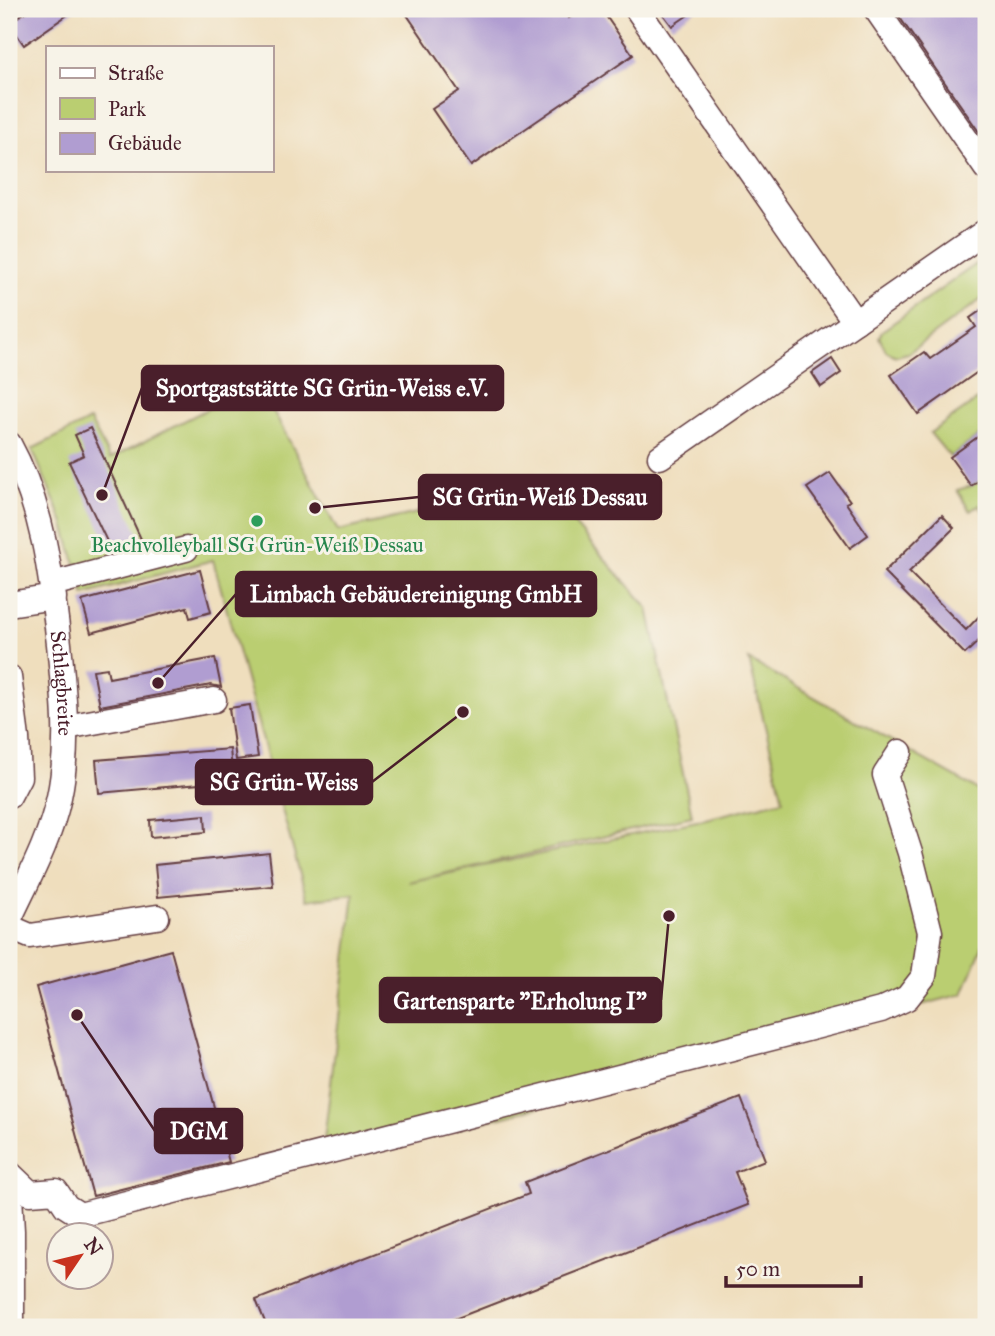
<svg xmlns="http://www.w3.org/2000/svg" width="995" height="1336" font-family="'IM FELL Great Primer',serif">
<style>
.green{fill:#bace71;stroke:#82764e;stroke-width:2}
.building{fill:#b09dd1}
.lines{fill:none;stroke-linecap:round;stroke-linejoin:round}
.minor-casing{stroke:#633c41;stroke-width:27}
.minor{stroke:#fff;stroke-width:24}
.leisure-dot{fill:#2e9e5b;stroke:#f7f3e8;stroke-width:2.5}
.labels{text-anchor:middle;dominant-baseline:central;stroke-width:6;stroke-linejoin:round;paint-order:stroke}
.leisure-label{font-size:21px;fill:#27864d;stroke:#f7f3e8}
.street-label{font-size:21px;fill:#4a1f2b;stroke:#f7f3e8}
.leader{fill:none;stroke:#4a1f2b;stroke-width:2.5}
.callout-dot{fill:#4a1f2b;stroke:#f7f3e8;stroke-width:2.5}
.callout{fill:#4a1f2b;stroke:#4a1f2b;stroke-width:2.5}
.callout-label{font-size:23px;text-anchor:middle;font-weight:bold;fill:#fff}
</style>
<rect width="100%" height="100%" fill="#f7f3e8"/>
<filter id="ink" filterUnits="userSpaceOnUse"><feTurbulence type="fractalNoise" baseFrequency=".0143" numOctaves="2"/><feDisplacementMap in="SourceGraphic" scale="14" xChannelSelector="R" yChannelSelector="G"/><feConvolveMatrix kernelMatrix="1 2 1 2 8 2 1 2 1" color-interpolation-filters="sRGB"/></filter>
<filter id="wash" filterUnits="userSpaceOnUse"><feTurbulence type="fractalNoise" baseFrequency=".00686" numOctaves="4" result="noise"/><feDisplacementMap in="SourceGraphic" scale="28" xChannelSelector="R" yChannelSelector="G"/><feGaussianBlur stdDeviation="1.57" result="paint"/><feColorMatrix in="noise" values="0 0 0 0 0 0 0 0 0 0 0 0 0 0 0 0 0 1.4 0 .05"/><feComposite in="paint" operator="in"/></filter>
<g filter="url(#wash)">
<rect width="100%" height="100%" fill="#efdebd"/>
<g class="green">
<polygon points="985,258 986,296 908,353 896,356 886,351 879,337 882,331"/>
<polygon points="258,383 338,531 540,485 648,608 692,816 408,882 697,821 783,800 749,660 983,793 986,808 986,938 963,994 321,1165 354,894 307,900 213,560 84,595 63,521 32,449 90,420 110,459"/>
<polygon points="986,394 986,431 950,457 930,433"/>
<polygon points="986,476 986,510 984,512 979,505 970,511 957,490 971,486"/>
</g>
<g id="blocks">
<g class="building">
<polygon points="30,9 76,9 24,45 9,23"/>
<polygon points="403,9 563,9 569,18 583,9 601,9 633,55 471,166 432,109 459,91"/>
<polygon points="659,9 697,9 672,26"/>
<polygon points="894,9 986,9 986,142"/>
<polygon points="986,307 986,366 918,414 891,375 924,352 930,359 976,327 970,318"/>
<polygon points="832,359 841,373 821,387 812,373"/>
<polygon points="90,428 141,539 112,552 69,462 84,455 75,435"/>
<polygon points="986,431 986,476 971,486 950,457"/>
<polygon points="830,473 850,501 846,503 868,535 850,548 807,488"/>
<polygon points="942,515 954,528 909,572 966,630 986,609 986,634 965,654 884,572"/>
<polygon points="200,570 211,612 190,618 187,607 91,633 82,601"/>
<polygon points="215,658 221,687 211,685 100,706 93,670 107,668 109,678"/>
<polygon points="250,705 258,757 236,760 229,708"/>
<polygon points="230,749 233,781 99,793 96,760"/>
<polygon points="205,815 206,832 151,837 150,820"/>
<polygon points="269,853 273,886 158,897 155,865"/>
<polygon points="171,950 229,1162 93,1196 36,987"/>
<polygon points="741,1098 765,1160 735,1172 748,1205 434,1327 267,1327 256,1300 529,1194 525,1182"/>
</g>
</g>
</g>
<g filter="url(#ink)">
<use href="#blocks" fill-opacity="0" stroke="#633c41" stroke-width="2"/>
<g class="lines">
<defs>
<g id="minor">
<polyline points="637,9 855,322 986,231"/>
<polyline points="876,9 986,168"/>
<path id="s1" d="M9 444C43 506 51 574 59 644 64 695 70 746 59 797 50 840 27 881 9 920"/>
<polyline points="660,457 855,322"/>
<polyline points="52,584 186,549"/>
<polyline points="9,604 54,597"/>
<polyline points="9,677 17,738 19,777 9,796"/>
<polyline points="66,727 214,700"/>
<polyline points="9,927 30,936 157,917"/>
<polyline points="9,1173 30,1193 56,1191 66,1206 80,1215 881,1010 907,998 924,976 930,932 910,853 885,775 900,752"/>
<polyline points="9,1178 12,1231 12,1327"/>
</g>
</defs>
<use href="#minor" class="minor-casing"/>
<use href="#minor" class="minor"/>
</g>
</g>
<circle class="leisure-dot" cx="257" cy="521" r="7"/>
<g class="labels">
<g class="leisure-label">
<text x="257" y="545">Beachvolleyball SG Grün-Weiß Dessau</text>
</g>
<g class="street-label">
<text stroke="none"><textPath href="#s1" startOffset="247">Schlagbreite</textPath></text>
</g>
</g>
<path class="leader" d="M102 495L142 388M315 508L419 497M158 683L236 594M463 712L372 782M669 916L661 1000M77 1015L155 1131"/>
<g class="callout-dot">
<circle cx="102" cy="495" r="7"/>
<circle cx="315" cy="508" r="7"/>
<circle cx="158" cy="683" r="7"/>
<circle cx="463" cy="712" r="7"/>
<circle cx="669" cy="916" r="7"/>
<circle cx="77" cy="1015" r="7"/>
</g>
<g class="callout">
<rect x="142" y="366" width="361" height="44" rx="7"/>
<rect x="419" y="475" width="242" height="44" rx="7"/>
<rect x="236" y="572" width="360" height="44" rx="7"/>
<rect x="196" y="760" width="176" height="44" rx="7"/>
<rect x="380" y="978" width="281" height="44" rx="7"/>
<rect x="155" y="1109" width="87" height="44" rx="7"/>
</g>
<g class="callout-label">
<text x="322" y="396">Sportgaststätte SG Grün-Weiss e.V.</text>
<text x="540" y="505">SG Grün-Weiß Dessau</text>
<text x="416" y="602">Limbach Gebäudereinigung GmbH</text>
<text x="284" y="790">SG Grün-Weiss</text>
<text x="520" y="1009">Gartensparte "Erholung I"</text>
<text x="199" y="1139">DGM</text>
</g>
<rect width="995" height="1336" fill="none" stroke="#f7f3e8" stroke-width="35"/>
<rect x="46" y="46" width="228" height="126" fill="#f7f3e8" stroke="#b29e9c" stroke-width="2"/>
<rect x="60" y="68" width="35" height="10" fill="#ffffff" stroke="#b29e9c" stroke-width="2"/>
<text x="108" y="80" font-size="21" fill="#4a1f2b">Straße</text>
<rect x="60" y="98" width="35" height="21" fill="#bace71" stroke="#b29e9c" stroke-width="2"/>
<text x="108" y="116" font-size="21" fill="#4a1f2b">Park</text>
<rect x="60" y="133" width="35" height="21" fill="#b09dd1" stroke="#b29e9c" stroke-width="2"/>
<text x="108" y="150" font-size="21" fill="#4a1f2b">Gebäude</text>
<g transform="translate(80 1256) rotate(55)"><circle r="33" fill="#f7f3e8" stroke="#b29e9c" stroke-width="2"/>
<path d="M0-5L12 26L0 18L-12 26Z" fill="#c8321e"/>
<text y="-10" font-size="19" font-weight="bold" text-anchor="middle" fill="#4a1f2b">N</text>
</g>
<path d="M726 1276v10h135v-10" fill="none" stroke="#4a1f2b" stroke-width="3.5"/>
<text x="736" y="1276" font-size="21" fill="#4a1f2b" stroke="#f7f3e8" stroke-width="5" paint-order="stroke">50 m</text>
</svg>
